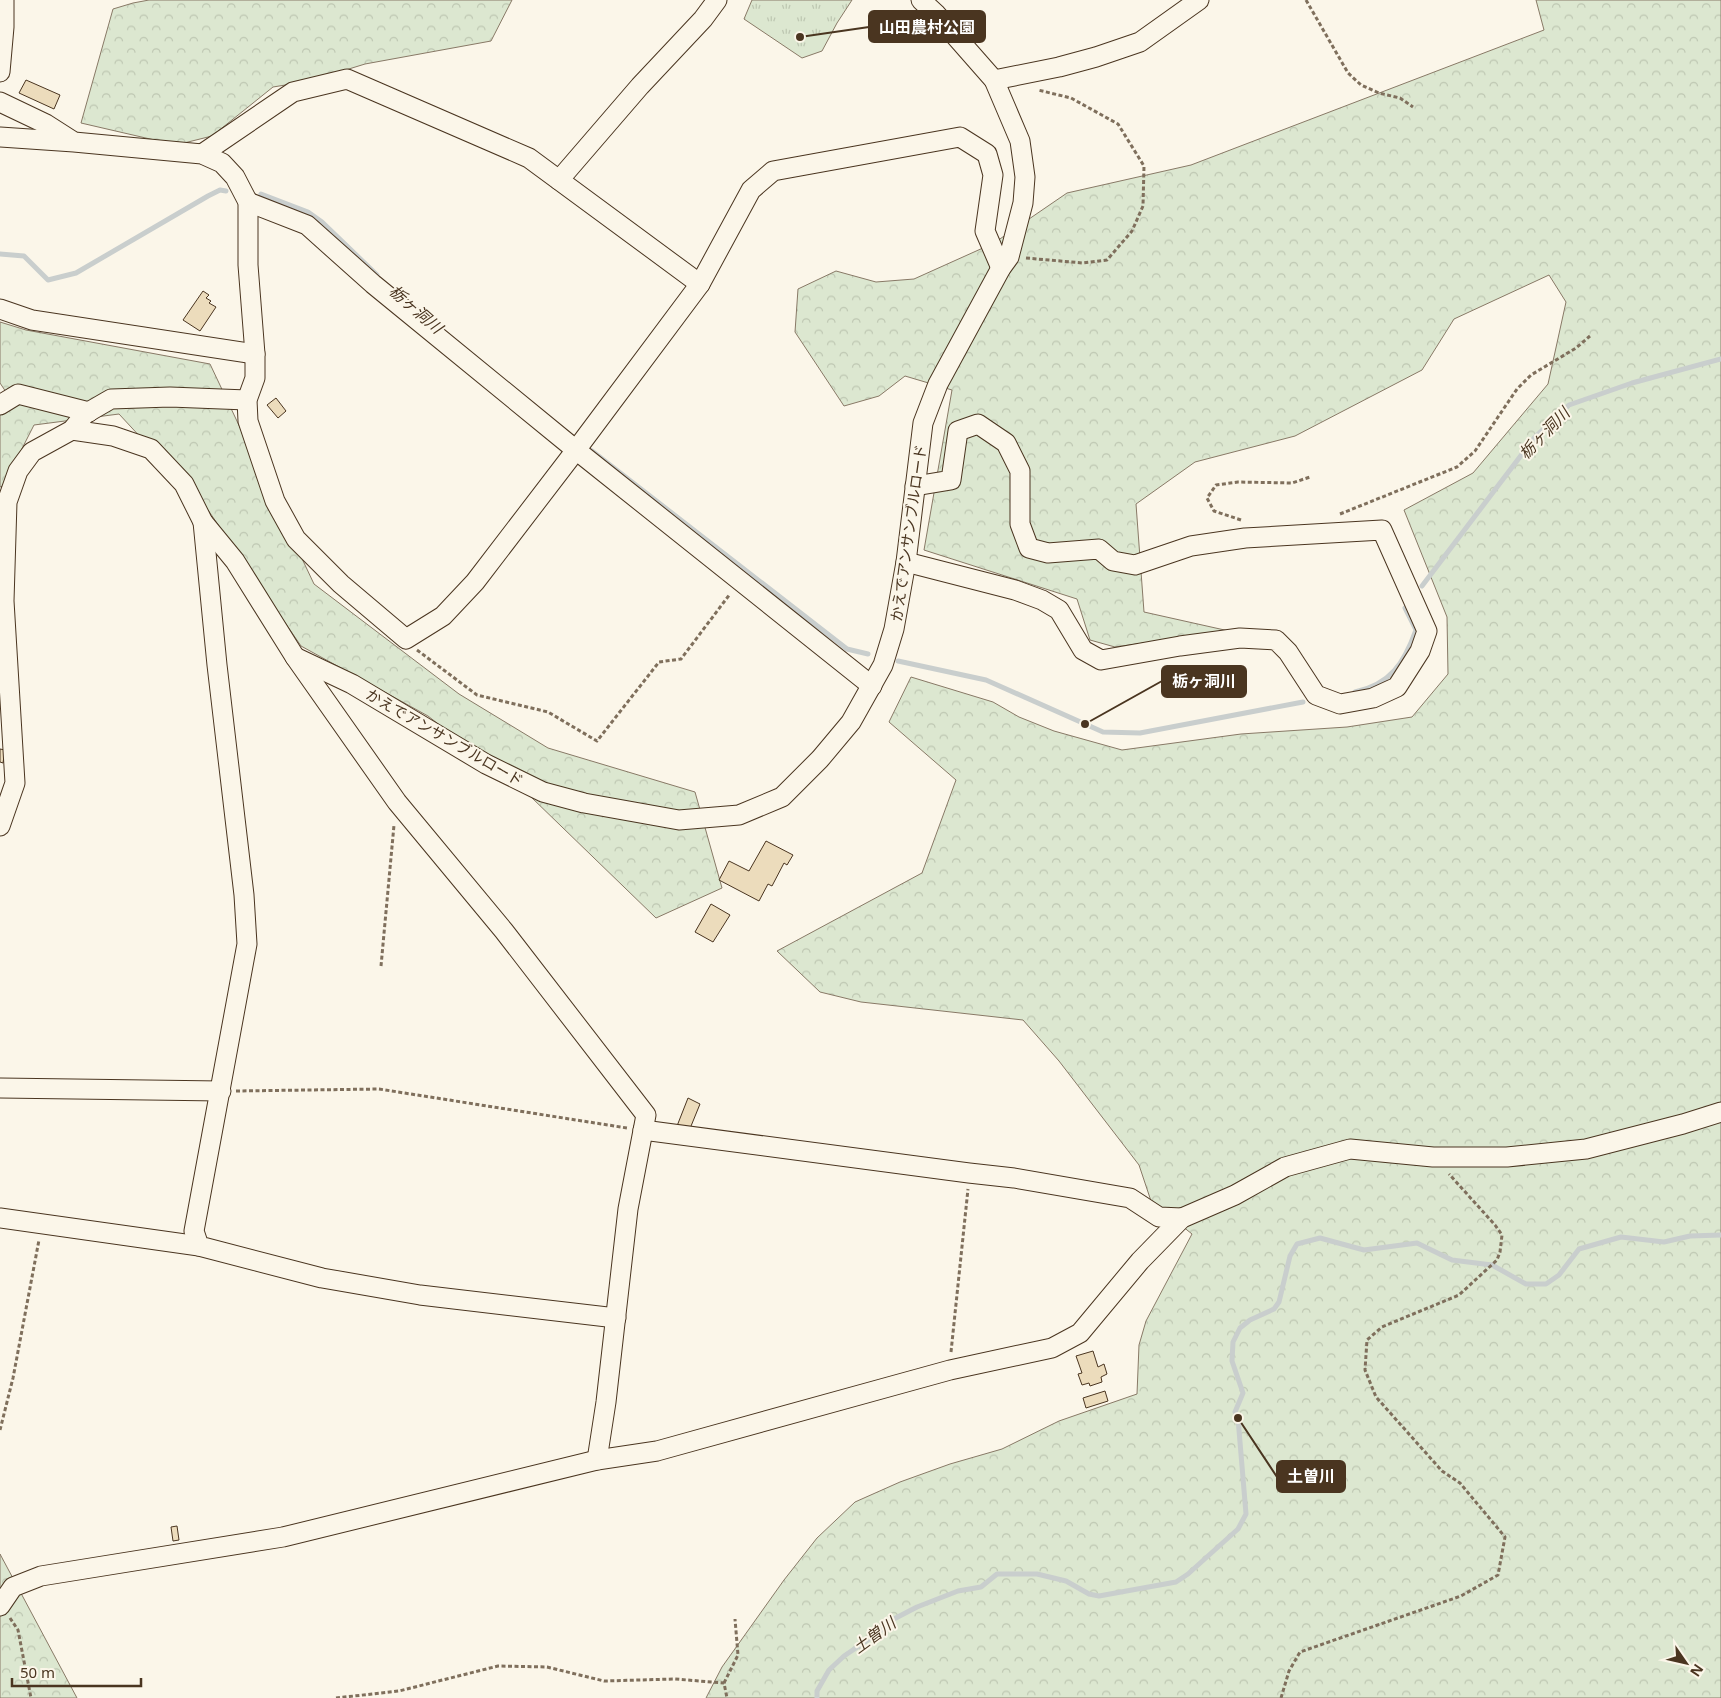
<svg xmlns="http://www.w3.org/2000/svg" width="1721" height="1698" font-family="'Noto Sans','Noto Sans JP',sans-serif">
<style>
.grass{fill:url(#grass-tufts);stroke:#887966}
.forest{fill:url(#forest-crowns);stroke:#887966}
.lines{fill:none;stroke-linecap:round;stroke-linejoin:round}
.stream{stroke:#c9cecd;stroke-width:5}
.building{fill:#ecdcbc;stroke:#4a3520}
.minor-casing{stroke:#4a3520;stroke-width:21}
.path{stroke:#7f6f5c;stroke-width:3;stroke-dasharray:4 2.5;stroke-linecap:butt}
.minor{stroke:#fbf6e9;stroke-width:19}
.labels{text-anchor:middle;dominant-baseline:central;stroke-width:4;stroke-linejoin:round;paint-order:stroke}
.street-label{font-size:15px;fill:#4a3520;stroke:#fbf6e9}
.water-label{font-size:16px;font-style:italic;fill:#4a3520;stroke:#fbf6e9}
.leader{fill:none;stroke:#4a3520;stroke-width:2}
.callout-dot{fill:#4a3520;stroke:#fbf6e9;stroke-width:2}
.callout{fill:#4a3520;stroke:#4a3520;stroke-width:2}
.callout-label{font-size:16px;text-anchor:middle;font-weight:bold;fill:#fff}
</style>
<defs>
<pattern id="grass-tufts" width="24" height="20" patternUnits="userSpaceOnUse" patternTransform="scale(1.25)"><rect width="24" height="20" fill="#dce7d0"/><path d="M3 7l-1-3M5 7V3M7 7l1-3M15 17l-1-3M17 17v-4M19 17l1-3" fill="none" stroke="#bec7b2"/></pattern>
<pattern id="forest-crowns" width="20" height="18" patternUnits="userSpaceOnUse" patternTransform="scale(1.25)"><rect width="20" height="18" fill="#dce7d0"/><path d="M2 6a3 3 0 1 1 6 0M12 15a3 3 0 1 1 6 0" fill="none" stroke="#bec7b2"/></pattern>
</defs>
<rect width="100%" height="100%" fill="#fbf6e9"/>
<polygon class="grass" points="752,0 852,0 837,23 822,51 802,58 744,19"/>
<g class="forest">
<polygon points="149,0 512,0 491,41 365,64 310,81 273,87 212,136 176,145 81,123 113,9 133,3"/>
<polygon points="1536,0 1721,0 1721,1698 706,1698 722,1667 784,1580 817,1538 855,1502 900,1482 950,1464 1002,1449 1059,1421 1137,1394 1139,1345 1146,1321 1192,1234 1151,1201 1139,1165 1059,1061 1023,1020 861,1002 820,992 777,951 922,873 956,780 889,722 911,677 993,702 1019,717 1054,731 1122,750 1241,734 1347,727 1412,717 1448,674 1447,617 1404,510 1473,473 1548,384 1566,302 1549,275 1454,319 1422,370 1295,436 1195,462 1136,504 1144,612 1229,631 1115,647 1090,640 1077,599 924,550 952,390 905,376 879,396 844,406 795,332 798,289 836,271 876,282 914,279 994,243 1067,193 1191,165 1544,30"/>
<polygon points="0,322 26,330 210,364 314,584 459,694 548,748 695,792 722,888 656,918 530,796 428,716 301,646 208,510 119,414 34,425 3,486 0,487 0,399 6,392 0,383"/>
<polygon points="0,1554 77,1698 0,1698"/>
</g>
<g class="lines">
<g class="stream">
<polyline points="261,194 308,212 322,222 377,275"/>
<polyline points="0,254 24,256 48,280 76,273 208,196 220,190 226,191"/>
<polyline points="592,451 847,649 868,654"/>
<polyline points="1422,586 1535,437 1569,405 1632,383 1721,359"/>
<polyline points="898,661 986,680 1103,732 1140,733 1303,702"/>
<path d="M1355 692C1391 684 1404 663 1416 630L1405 608"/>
<polyline points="817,1698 817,1691 829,1670 844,1656 878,1633 890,1621 917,1607 958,1591 981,1587 997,1574 1037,1574 1066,1581 1089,1594 1099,1596 1176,1582 1188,1574 1238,1529 1246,1514 1238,1418 1235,1412 1243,1393 1232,1361 1233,1342 1240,1328 1250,1320 1274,1309 1279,1302 1290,1256 1297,1244 1320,1238 1364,1250 1417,1243 1452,1260 1492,1265 1526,1284 1546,1284 1559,1275 1579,1249 1621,1237 1664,1242 1690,1236 1721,1235"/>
</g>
</g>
<g class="building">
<polygon points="26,80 60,95 54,109 19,93"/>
<polygon points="203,291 209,295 206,298 211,301 209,303 216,307 200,331 183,320"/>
<polygon points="276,398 286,411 278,418 267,405"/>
<polygon points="0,749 5,750 3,763 0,762"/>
<polygon points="766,841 793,855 787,865 784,863 772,886 768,884 759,901 719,880 729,861 749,871"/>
<polygon points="711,904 730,915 713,942 695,932"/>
<polygon points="688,1098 700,1104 689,1131 677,1126"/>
<polygon points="1093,1351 1098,1367 1104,1364 1107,1374 1101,1377 1102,1382 1090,1386 1089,1383 1082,1385 1078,1374 1082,1373 1076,1356"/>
<polygon points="1105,1391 1108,1401 1086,1408 1083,1398"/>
<polygon points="177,1526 179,1540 173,1541 171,1527"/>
</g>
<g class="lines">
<defs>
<g id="minor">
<polyline points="0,72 4,27 4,0"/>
<polyline points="994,80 1059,67 1096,57 1140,42 1199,0"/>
<polyline points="0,102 46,124 71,140"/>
<polyline points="0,137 74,142 202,154 222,163 235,177 248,202 248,265 255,354 255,378 247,400 248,421 275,501 296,539 341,584 406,639 443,616 475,582 576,450 700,284 751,190 773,171 960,137 987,154 993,175 985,231 1001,268"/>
<polyline points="202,154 293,92 347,79 529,158 700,284"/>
<polyline points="559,180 640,86 703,19 717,0"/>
<polyline points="248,202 307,225 373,284 576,450 872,686"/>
<polyline points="0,309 32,320 255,354"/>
<polyline points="0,405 18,394 89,412"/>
<polyline points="72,430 113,436 151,449 184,484 203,522 235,561 295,657 397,802 504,931 646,1115 628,1209 606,1402 597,1460"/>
<polyline points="203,522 217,665 244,895 247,944 194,1231 199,1246 322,1278 420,1295 616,1318"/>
<polyline points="906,562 1015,590 1042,600 1059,610 1083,650 1101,660 1180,646 1240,638 1276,640 1288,652 1316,695 1340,704 1373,698 1397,687 1420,651 1427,631 1382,530 1245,538 1191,546 1135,565 1113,561 1099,549 1048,553 1029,548 1020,524 1020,471 1006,443 978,424 958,431 951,480 915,486"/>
<polyline points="295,657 352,684 486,764 543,792 584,803 679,820 739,815 782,797 820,759 851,722 883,665 894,629 906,562 923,423 938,384 1001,268 1009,257 1023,203 1025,177 1020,141 994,80 936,14 921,0"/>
<polyline points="0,826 15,783 4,601 7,502 18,471 32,452 72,430 85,414 111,399 170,397 247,400"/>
<polyline points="0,1088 221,1091"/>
<polyline points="643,1130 969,1173 1014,1178 1130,1198 1159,1217 1182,1218"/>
<polyline points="0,1218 199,1246"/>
<polyline points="0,1606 13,1587 41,1576 283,1537 597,1460 657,1451 950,1370 1052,1348 1080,1333 1140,1261 1182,1218 1235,1195 1285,1167 1350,1149 1433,1157 1507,1157 1586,1149 1683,1124 1721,1112"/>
</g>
</defs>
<use href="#minor" class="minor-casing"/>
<g class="path">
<polyline points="1306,0 1348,73 1361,85 1379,93 1400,98 1413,107"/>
<polyline points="1026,258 1083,263 1107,260 1132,231 1143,206 1144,166 1118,124 1071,98 1038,90"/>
<polyline points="1340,514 1457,467 1475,451 1517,389 1531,375 1576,348 1590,336"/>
<polyline points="1241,520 1214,511 1207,498 1216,485 1238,482 1292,483 1310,477"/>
<polyline points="417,650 477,695 548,712 597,741 659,662 681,659 730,594"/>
<polyline points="381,966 394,825"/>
<polyline points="236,1091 379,1089 627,1128"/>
<polyline points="951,1352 968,1189"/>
<polyline points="0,1430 13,1378 39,1240"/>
<polyline points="10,1618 18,1630 31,1698"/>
<polyline points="724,1683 738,1655 735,1619"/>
<polyline points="336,1698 399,1691 498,1666 547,1667 604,1681 675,1679 724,1683 727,1698"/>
<polyline points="1281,1698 1289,1671 1300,1652 1461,1596 1498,1575 1505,1537 1460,1483 1442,1471 1376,1397 1365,1370 1367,1340 1382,1327 1459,1295 1497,1260 1500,1252 1502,1235 1495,1225 1449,1174"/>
</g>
<use href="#minor" class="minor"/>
</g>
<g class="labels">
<g class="street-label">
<text transform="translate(908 533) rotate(-82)">かえでアンサンブルロード</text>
<text transform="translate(445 737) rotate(30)">かえでアンサンブルロード</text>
</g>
<g class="water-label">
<text transform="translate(416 309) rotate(41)">栃ヶ洞川</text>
<text transform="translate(1544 433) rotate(-46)">栃ヶ洞川</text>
<text transform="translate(874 1635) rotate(-36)">土曽川</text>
</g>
</g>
<path class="leader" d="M800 37L869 27M1085 724L1162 681M1238 1418L1277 1477"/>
<g class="callout-dot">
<circle cx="800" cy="37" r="5"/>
<circle cx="1085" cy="724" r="5"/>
<circle cx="1238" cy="1418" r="5"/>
</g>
<g class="callout">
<rect x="869" y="11" width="116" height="31" rx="5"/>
<rect x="1162" y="666" width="84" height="31" rx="5"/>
<rect x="1277" y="1461" width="68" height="31" rx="5"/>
</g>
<g class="callout-label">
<text x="927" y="33">山田農村公園</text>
<text x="1204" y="687">栃ヶ洞川</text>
<text x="1311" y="1482">土曽川</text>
</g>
<g transform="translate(1686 1663) rotate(124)" stroke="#fbf6e9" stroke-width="4" paint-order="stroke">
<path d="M0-4L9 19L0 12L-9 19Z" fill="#4a3520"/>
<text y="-8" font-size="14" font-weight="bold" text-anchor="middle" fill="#4a3520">N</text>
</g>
<path d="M12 1678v8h129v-8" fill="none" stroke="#4a3520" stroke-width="2.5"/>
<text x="20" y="1678" font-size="15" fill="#4a3520" stroke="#fbf6e9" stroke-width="4" paint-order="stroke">50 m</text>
</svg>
